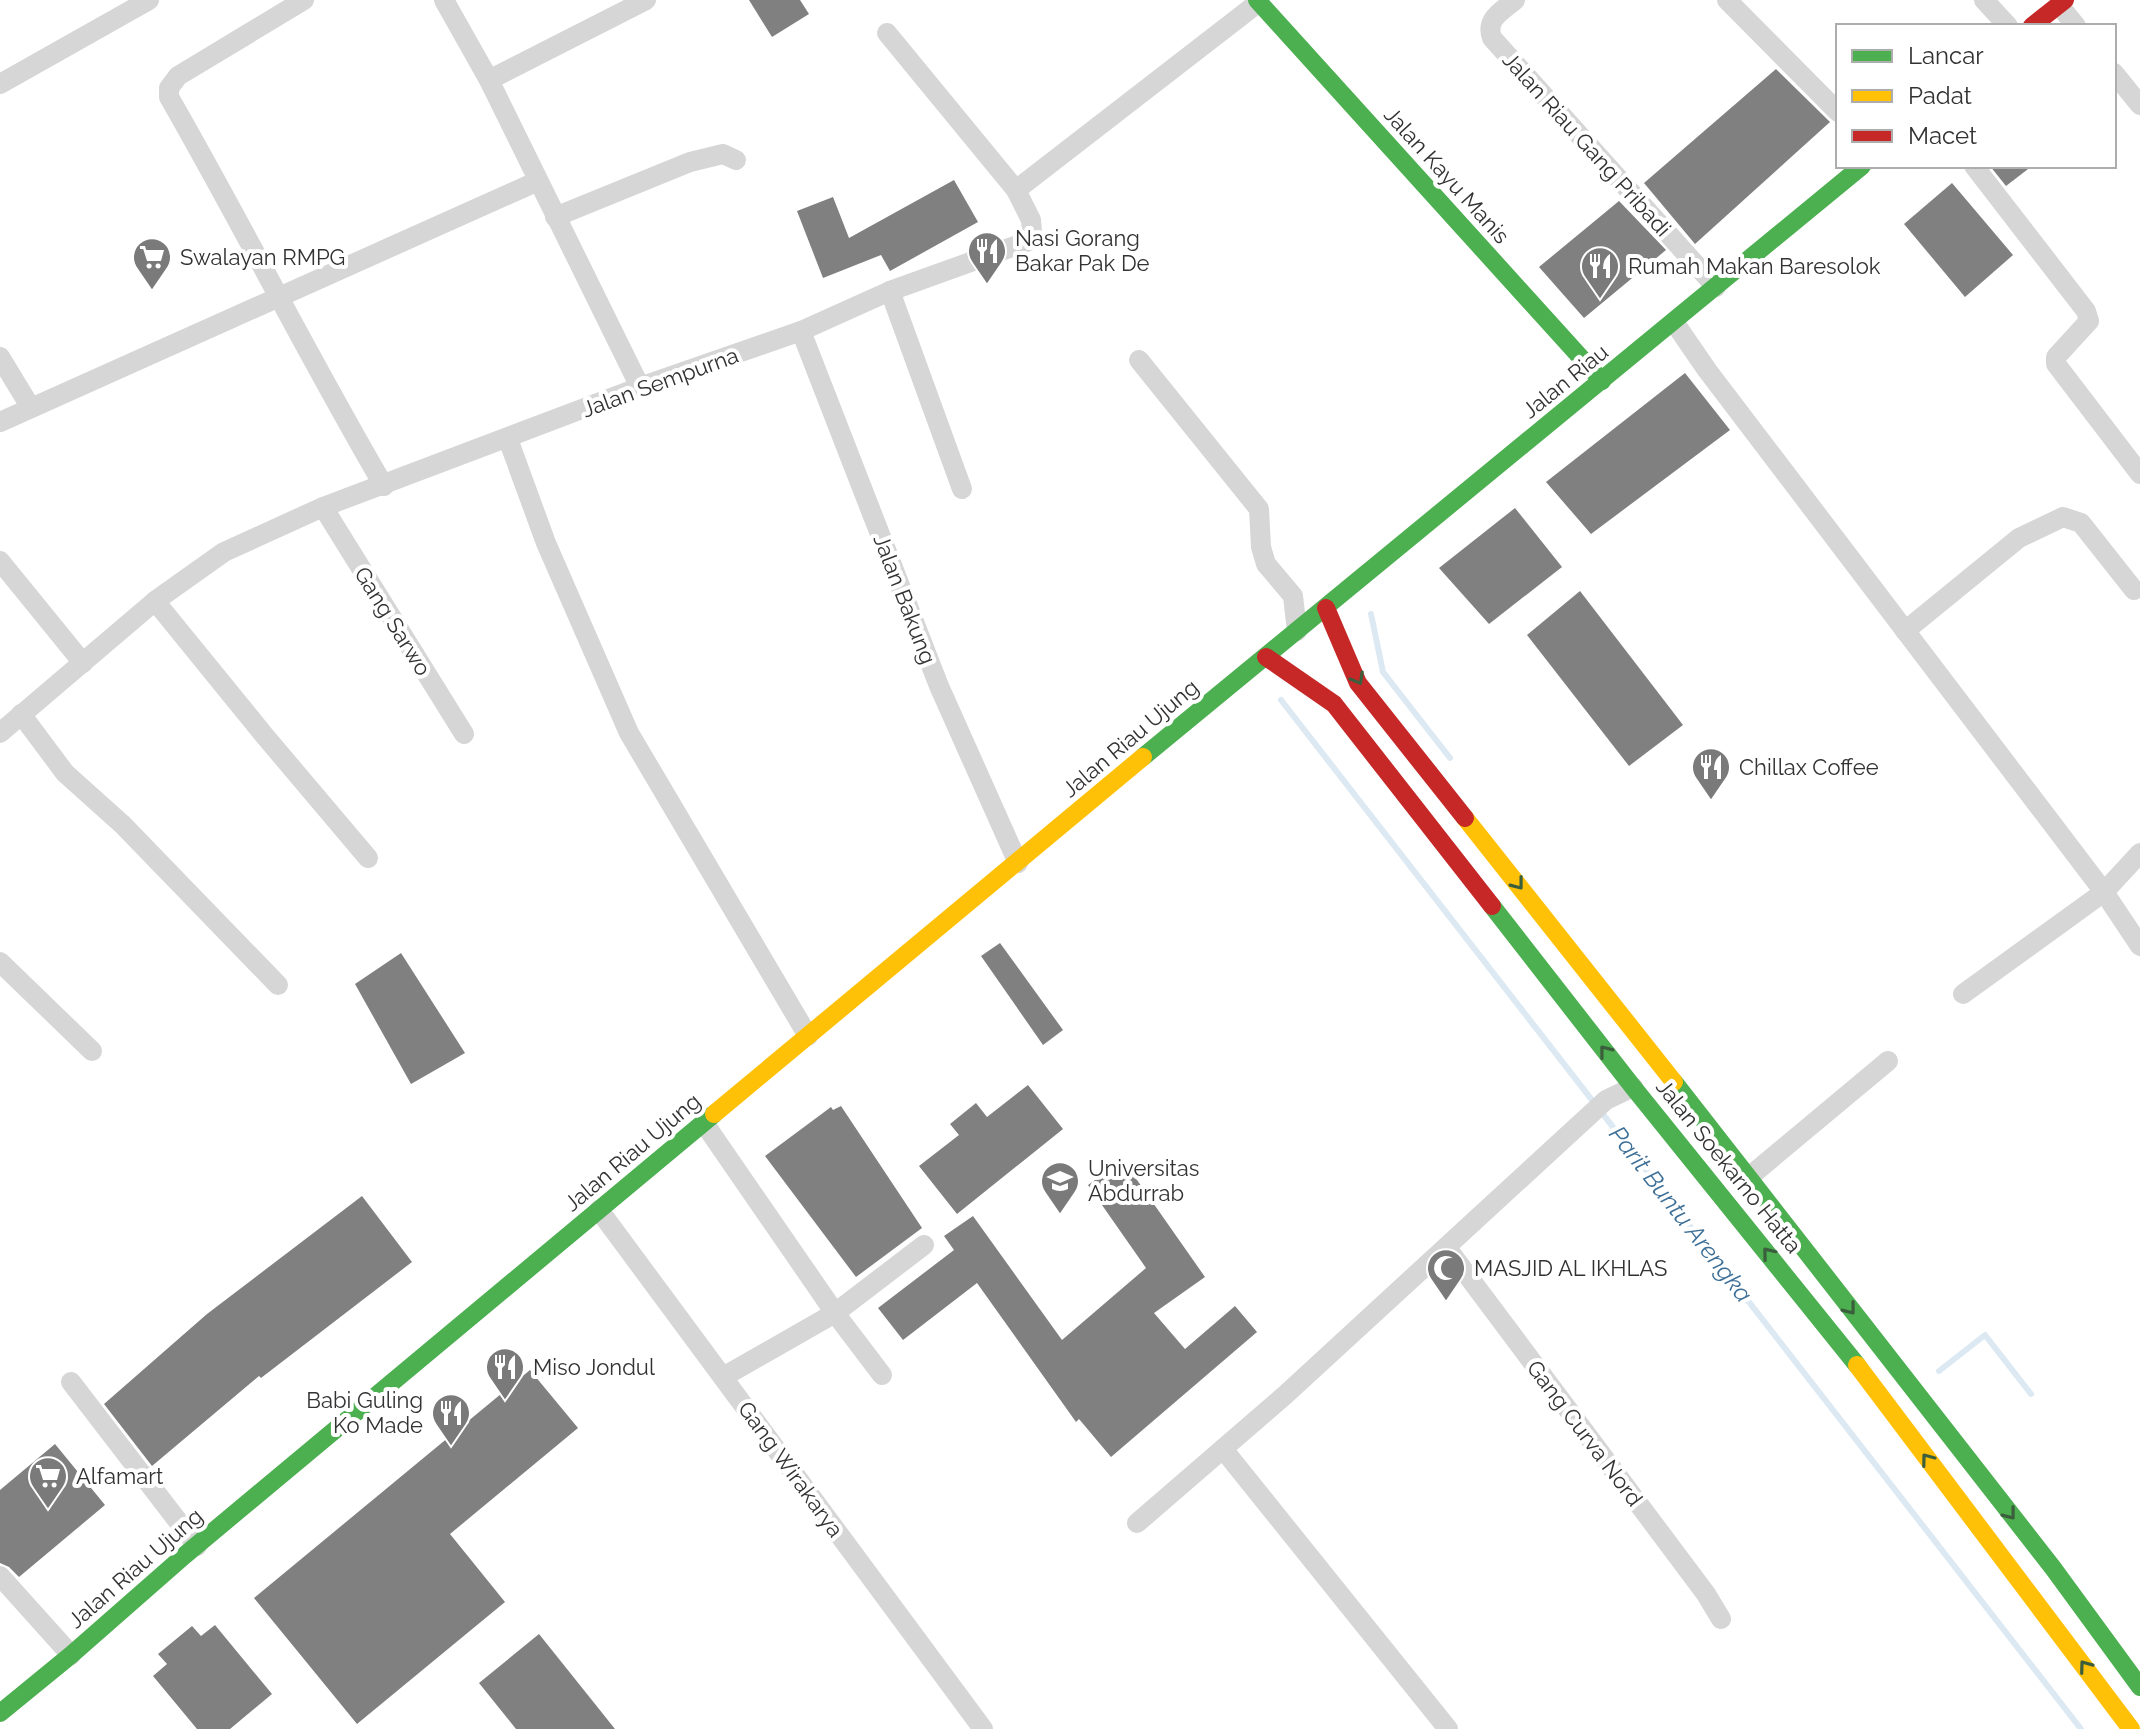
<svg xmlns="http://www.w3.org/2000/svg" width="2140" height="1729" font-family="Raleway,sans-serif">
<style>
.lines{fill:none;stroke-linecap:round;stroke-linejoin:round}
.stream{stroke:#dce9f3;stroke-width:6}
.building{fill:#808080}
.street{stroke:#d6d6d6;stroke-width:20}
.fast{stroke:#4caf50;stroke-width:18}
.slow{stroke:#ffc107;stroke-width:18}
.jam{stroke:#c62828;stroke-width:18}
.oneway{stroke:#3b5e3c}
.labels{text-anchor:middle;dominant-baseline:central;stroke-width:8;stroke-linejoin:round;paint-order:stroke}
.street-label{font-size:22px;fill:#323232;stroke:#fff}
.poi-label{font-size:22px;fill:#323232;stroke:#fff;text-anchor:start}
.water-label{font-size:24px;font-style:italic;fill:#3d6f97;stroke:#fff}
</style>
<rect width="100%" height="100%" fill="#fff"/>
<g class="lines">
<g class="stream">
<polyline points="1371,614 1383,672 1450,758"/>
<polyline points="1281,700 2081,1729"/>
<polyline points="1939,1371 1985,1335 2031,1394"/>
</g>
</g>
<g class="building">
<polygon points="749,0 800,0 809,14 772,37"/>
<polygon points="1776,69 1830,122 1695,244 1644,183"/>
<polygon points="1990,166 2032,166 2006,186"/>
<polygon points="954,180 978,222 890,271 881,255 823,278 797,211 833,197 849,238"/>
<polygon points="1952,183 2013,255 1965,297 1904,224"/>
<polygon points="1619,201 1666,250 1584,318 1539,267"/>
<polygon points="1685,373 1730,430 1591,534 1546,482"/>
<polygon points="1515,508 1562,567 1489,624 1439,568"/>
<polygon points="1580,591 1683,725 1629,766 1527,635"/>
<polygon points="1000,943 1063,1030 1043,1045 981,956"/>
<polygon points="401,953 465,1053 411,1084 355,984"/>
<polygon points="1028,1085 1063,1129 957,1214 919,1166 959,1135 950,1124 976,1103 987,1117"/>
<polygon points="841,1106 922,1228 856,1277 765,1156 831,1107 833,1110"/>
<polygon points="1123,1160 1205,1277 1154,1313 1185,1349 1235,1306 1257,1332 1111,1457 1079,1419 1076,1422 977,1283 903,1340 878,1308 954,1250 944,1236 973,1216 1062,1340 1146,1268 1088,1185"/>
<polygon points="362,1196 412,1262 261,1378 259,1376 152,1466 104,1404 207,1314"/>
<polygon points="530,1370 578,1428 450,1534 505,1602 357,1724 254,1598"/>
<polygon points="55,1444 105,1505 19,1577 9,1567 0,1563 0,1490"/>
<polygon points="215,1625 272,1694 230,1729 197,1729 153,1676 167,1664 158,1654 192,1626 201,1636"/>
<polygon points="539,1634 615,1729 516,1729 479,1683"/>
</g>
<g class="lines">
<g class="street">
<path d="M304 0 178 76 169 88V97C243 226 309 358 384 486"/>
<polyline points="444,0 489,80 640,387"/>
<path d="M1515 0C1502 11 1485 19 1492 38L1716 287"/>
<polyline points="1727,0 1838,112"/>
<polyline points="1984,0 2008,26"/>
<polyline points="2059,5 2076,26"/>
<polyline points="887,33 1016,190"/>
<polyline points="2114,73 2140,105"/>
<polyline points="489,80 646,0"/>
<polyline points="0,84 149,0"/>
<polyline points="1974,166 2086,311 2089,321 2056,357 2056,364 2140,474"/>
<polyline points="555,217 690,162 723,154 736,160"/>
<polyline points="890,291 962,489"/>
<polyline points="1674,322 1707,370 2104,892 2140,946"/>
<polyline points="801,331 939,686 1018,863"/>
<polyline points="0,357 31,408"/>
<polyline points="1139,360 1259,509 1261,547 1266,564 1293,596 1297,631"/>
<polyline points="0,422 538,181"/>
<polyline points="508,439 546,543 629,733 808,1036"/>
<polyline points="323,507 464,734"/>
<polyline points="0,561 83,663"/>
<polyline points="155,601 264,735 368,858"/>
<polyline points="1905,631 2019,538 2063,517 2081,523 2134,590"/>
<polyline points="21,714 65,773 123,825 278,985"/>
<polyline points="0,733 155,601 224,552 323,507 640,387 801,331 890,291 1026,242 1032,232 1031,220 1016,190 1259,2"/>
<polyline points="0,962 92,1051"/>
<polyline points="1963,994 2104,892 2140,853"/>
<polyline points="704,1123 835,1313 882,1375"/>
<polyline points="1749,1177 1888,1061"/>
<polyline points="599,1210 983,1729"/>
<polyline points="1447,1248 1706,1594 1721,1619"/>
<polyline points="723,1377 835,1313 924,1245"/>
<polyline points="71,1382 197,1546"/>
<polyline points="1223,1449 1448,1729"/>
<polyline points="1137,1523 1284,1396 1606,1100 1633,1087"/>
<polyline points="0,1576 71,1655"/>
</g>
<g class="fast">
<polyline points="1257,0 1602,381"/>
<polyline points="1143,757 1862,166"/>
<polyline points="1492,906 1633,1087 1857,1365"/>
<polyline points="1674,1082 2053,1568 2140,1687"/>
<polyline points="0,1713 71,1655 185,1555 714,1114"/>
</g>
<g class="slow">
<polyline points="1465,818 1674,1082"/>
<polyline points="714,1114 1143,757"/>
<polyline points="1857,1365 2131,1729"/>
</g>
<g class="jam">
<polyline points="2032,26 2065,0"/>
<polyline points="1326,608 1358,683 1465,818"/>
<polyline points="1266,657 1334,704 1492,906"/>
</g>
</g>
<defs><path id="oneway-chevron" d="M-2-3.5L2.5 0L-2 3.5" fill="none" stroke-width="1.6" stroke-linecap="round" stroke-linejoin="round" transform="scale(2)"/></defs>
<g class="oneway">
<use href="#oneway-chevron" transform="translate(1358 679) rotate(61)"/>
<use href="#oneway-chevron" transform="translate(1518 884) rotate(52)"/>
<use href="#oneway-chevron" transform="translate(1605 1051) rotate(-128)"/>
<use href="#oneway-chevron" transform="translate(1768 1253) rotate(-129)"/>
<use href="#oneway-chevron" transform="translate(1850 1309) rotate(52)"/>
<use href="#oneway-chevron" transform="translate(1927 1459) rotate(-127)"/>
<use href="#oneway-chevron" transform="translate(2010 1514) rotate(52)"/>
<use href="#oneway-chevron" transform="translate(2085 1666) rotate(-126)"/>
</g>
<defs>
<symbol id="restaurant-pin" viewBox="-11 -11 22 30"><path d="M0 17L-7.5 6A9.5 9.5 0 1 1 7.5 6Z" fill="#7a7a7a" stroke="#fff"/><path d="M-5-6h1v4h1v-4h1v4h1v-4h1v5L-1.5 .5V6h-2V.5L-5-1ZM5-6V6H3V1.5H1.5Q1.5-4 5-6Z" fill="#fff"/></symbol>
<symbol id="supermarket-pin" viewBox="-11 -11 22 30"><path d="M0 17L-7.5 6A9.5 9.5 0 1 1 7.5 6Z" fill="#7a7a7a" stroke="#fff"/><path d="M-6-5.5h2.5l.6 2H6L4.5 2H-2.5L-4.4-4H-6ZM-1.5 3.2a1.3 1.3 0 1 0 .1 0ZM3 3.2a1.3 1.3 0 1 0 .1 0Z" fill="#fff"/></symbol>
<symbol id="university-pin" viewBox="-11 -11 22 30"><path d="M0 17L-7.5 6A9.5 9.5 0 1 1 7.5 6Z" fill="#7a7a7a" stroke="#fff"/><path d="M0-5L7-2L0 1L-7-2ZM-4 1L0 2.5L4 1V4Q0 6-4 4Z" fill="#fff"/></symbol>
<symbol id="mosque-pin" viewBox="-11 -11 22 30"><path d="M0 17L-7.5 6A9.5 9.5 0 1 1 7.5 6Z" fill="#7a7a7a" stroke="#fff"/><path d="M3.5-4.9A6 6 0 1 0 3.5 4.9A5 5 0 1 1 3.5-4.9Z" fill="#fff"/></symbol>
</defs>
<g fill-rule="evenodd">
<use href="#restaurant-pin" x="965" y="229" width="44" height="60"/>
<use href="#supermarket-pin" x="130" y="235" width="44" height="60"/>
<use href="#restaurant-pin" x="1578" y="244" width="44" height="60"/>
<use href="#restaurant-pin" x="1689" y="745" width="44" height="60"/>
<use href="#university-pin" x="1038" y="1159" width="44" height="60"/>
<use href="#mosque-pin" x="1424" y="1246" width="44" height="60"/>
<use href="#restaurant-pin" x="483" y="1345" width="44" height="60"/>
<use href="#restaurant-pin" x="429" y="1391" width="44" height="60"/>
<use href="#supermarket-pin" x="26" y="1454" width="44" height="60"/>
</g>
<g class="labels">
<g class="street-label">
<text transform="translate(1587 144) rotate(48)">Jalan Riau Gang Pribadi</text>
<text transform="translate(1447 175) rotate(48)">Jalan Kayu Manis</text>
<text transform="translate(1565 381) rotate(-39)">Jalan Riau</text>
<text transform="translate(660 382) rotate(-20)">Jalan Sempurna</text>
<text transform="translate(905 599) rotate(69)">Jalan Bakung</text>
<text transform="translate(393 621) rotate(58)">Gang Sarwo</text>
<text transform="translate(1130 738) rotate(-40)">Jalan Riau Ujung</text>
<text transform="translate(632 1152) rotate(-40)">Jalan Riau Ujung</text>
<text transform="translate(1729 1166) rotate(51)">Jalan Soekarno Hatta</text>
<text transform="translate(1585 1433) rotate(53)">Gang Curva Nord</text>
<text transform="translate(791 1469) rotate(54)">Gang Wirakarya</text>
<text transform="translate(135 1568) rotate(-41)">Jalan Riau Ujung</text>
</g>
<g class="poi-label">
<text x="1015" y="238">Nasi Gorang<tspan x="1015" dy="25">Bakar Pak De</tspan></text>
<text x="180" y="257">Swalayan RMPG</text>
<text x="1628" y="266">Rumah Makan Baresolok</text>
<text x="1739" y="767">Chillax Coffee</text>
<text x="1088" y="1168">Universitas<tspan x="1088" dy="25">Abdurrab</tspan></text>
<text x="1474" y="1268">MASJID AL IKHLAS</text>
<text x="533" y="1367">Miso Jondul</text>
<text x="423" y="1400" text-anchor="end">Babi Guling<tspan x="423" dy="25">Ko Made</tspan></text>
<text x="76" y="1476">Alfamart</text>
</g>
<g class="water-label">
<text transform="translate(1681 1214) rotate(52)">Parit Buntu Arengka</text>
</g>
</g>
<rect x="1836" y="24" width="280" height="144" fill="#ffffff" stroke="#adadad" stroke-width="2"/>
<rect x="1852" y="50" width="40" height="12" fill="#4caf50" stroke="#adadad" stroke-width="2"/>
<text x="1908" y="64" font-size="24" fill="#323232">Lancar</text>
<rect x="1852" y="90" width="40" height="12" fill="#ffc107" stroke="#adadad" stroke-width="2"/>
<text x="1908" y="104" font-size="24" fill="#323232">Padat</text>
<rect x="1852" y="130" width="40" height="12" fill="#c62828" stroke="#adadad" stroke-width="2"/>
<text x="1908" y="144" font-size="24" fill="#323232">Macet</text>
</svg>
